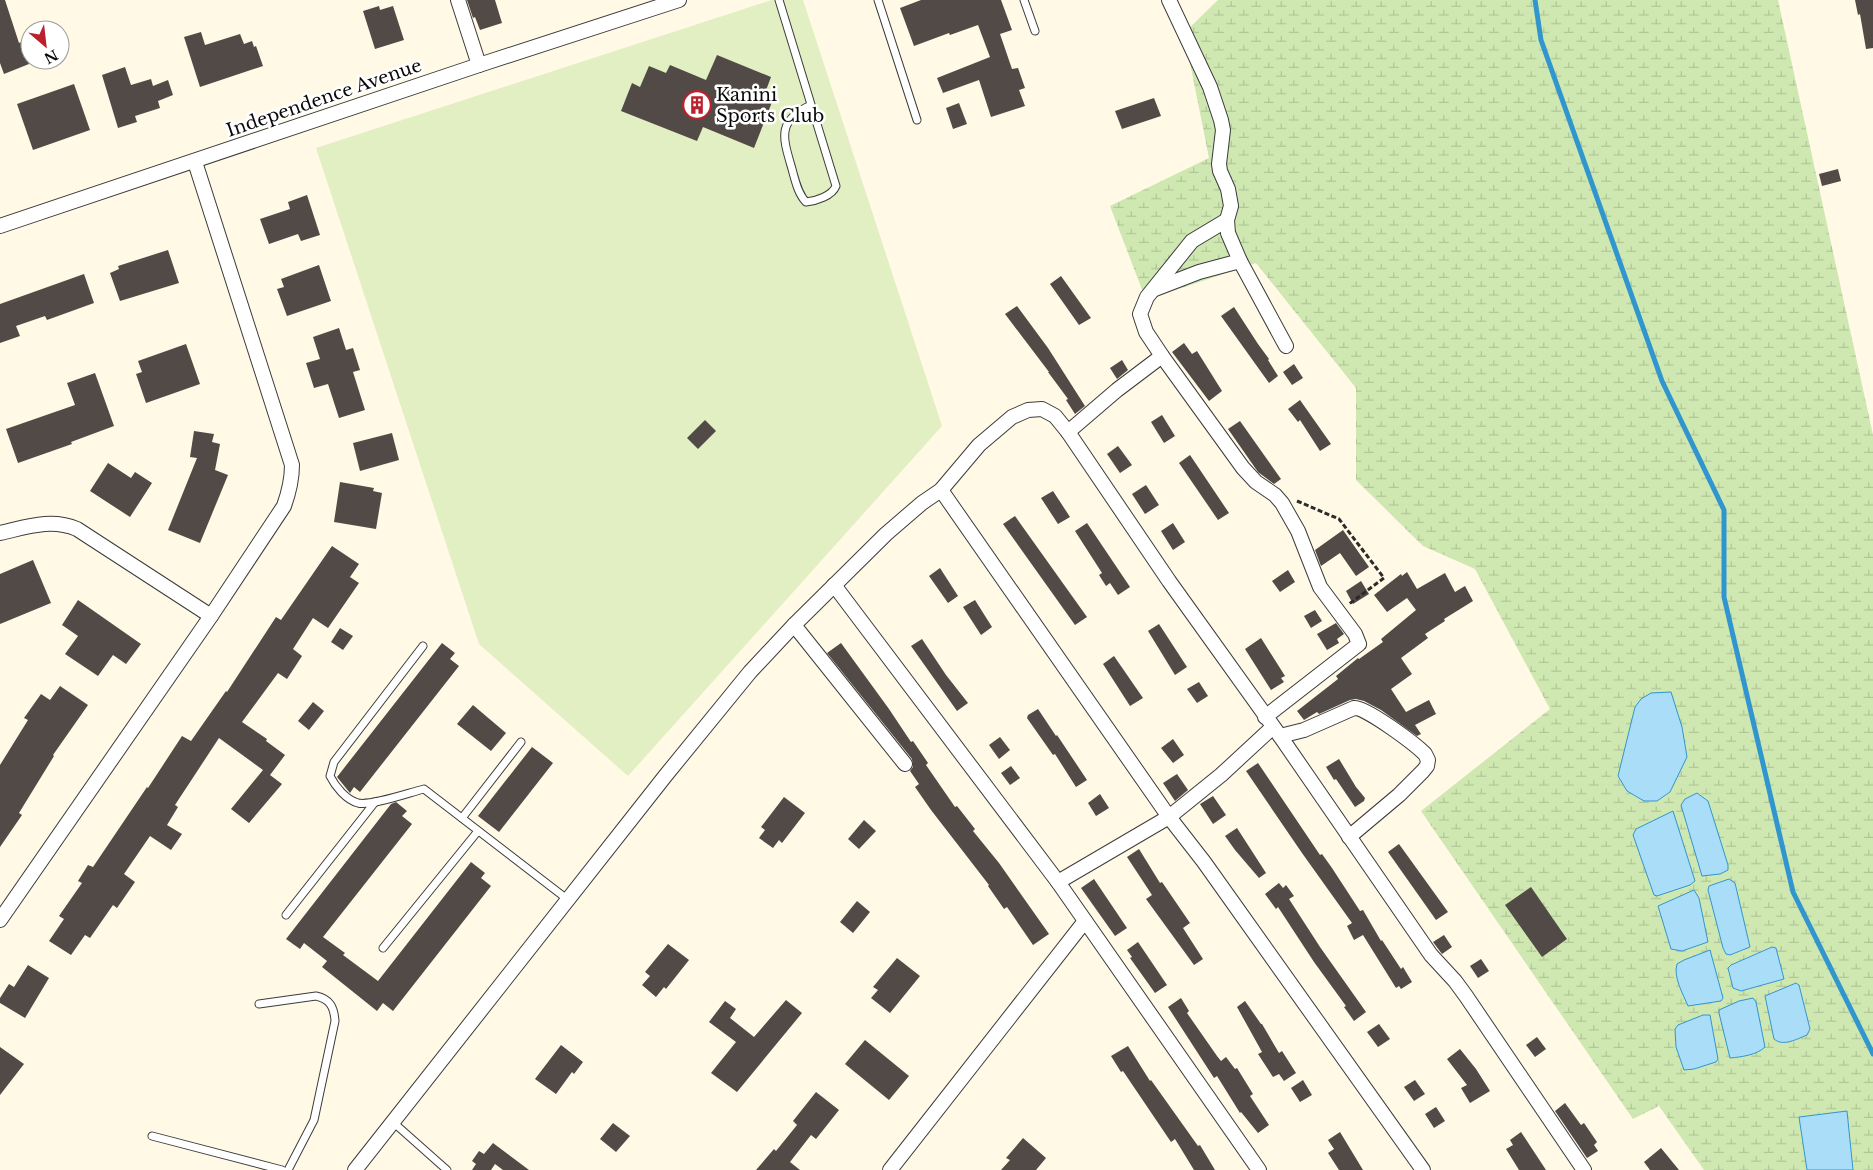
<svg xmlns="http://www.w3.org/2000/svg" width="1873" height="1170" font-family="'Libre Baskerville',serif">
<style>
.wetland{fill:url(#wetland-marsh);fill-rule:evenodd}
.pitch{fill:#e1efc2}
.water{fill:#aaddf7;stroke:#3195ce}
.lines{fill:none;stroke-linecap:round;stroke-linejoin:round}
.stream{stroke:#3195ce;stroke-width:5}
.building{fill:#524a46}
.lane-casing{stroke:#3c3c3c;stroke-width:9}
.street-casing{stroke:#3c3c3c;stroke-width:16}
.path{stroke:#2b2b2b;stroke-width:3;stroke-dasharray:5 2.5;stroke-linecap:butt}
.lane{stroke:#fff;stroke-width:7}
.street{stroke:#fff;stroke-width:14}
.labels{text-anchor:middle;dominant-baseline:central;stroke-width:5;stroke-linejoin:round;paint-order:stroke}
.poi-label{font-size:18px;fill:#090909;stroke:#fff;text-anchor:start}
.street-label{font-size:18px;fill:#090909;stroke:#fff}
</style>
<defs>
<pattern id="wetland-marsh" width="20" height="14" patternUnits="userSpaceOnUse" patternTransform="scale(1.25)"><rect width="20" height="14" fill="#cfe8b1"/><path d="M1 5h8M5 5V1M11 12h8M15 12V8" fill="none" stroke="#b0c697"/></pattern>
</defs>
<rect width="100%" height="100%" fill="#fff9e6"/>
<path class="wetland" d="M1218 0H1778L1873 435V1170H1853L1847 1111 1799 1117 1807 1170H1704L1659 1106 1633 1119 1421 811 1550 709 1475 569 1423 546 1356 480V388L1256 263 1146 300 1110 206 1209 158 1184 33ZM1641 699 1675 780 1670 792ZM1729 879 1744 950 1730 955 1726 954 1723 948 1708 890 1709 886ZM1694 890 1708 942 1682 951 1671 949 1658 906ZM1771 947 1784 979 1741 991 1728 968 1730 965ZM1676 969 1721 1001 1688 1006ZM1797 983 1799 985 1810 1029 1774 1039 1765 996Z"/>
<polygon class="pitch" points="772,0 803,0 942,426 628,776 479,644 316,148"/>
<g class="water">
<polygon points="1671,692 1682,727 1687,757 1670,792 1657,801 1644,801 1627,791 1618,776 1635,707 1641,699 1651,693"/>
<polygon points="1697,793 1708,801 1728,865 1728,870 1720,874 1702,876 1681,805 1685,799"/>
<polygon points="1673,811 1695,881 1690,885 1657,896 1654,895 1633,835 1636,829"/>
<polygon points="1729,879 1735,883 1750,947 1730,955 1726,954 1723,948 1708,890 1709,886"/>
<polygon points="1694,890 1699,898 1708,942 1682,951 1671,949 1658,906"/>
<polygon points="1772,947 1776,948 1784,979 1741,991 1733,988 1728,968 1731,965"/>
<path d="M1710 950 1723 998 1721 1001 1688 1006C1683 994 1673 977 1677 964L1684 960Z"/>
<path d="M1796 983 1799 985 1810 1029 1807 1035C1797 1039 1783 1047 1774 1039L1765 996Z"/>
<path d="M1753 998 1756 1002 1765 1047C1757 1055 1741 1057 1730 1058L1719 1013V1010L1739 1001Z"/>
<polygon points="1703,1015 1710,1015 1718,1059 1716,1062 1694,1069 1684,1070 1676,1047 1675,1029 1678,1025"/>
<polygon points="1847,1111 1853,1170 1807,1170 1799,1117"/>
</g>
<g class="lines">
<polyline class="stream" points="1535,0 1541,40 1662,381 1724,510 1724,597 1793,892 1873,1054"/>
</g>
<g class="building">
<polygon points="0,0 5,0 19,43 21,42 29,64 4,74 0,63"/>
<polygon points="467,0 495,0 502,23 480,30 475,17 473,18"/>
<polygon points="921,0 1001,0 1012,30 1000,34 1012,69 1018,68 1025,88 1019,90 1025,106 991,117 979,80 943,93 937,78 990,57 978,25 950,35 949,33 914,46 900,8"/>
<polygon points="1855,0 1873,0 1873,48 1866,49 1860,14 1858,15"/>
<polygon points="379,6 380,10 393,6 404,40 375,49 363,11"/>
<polygon points="201,32 205,45 240,34 244,44 252,41 254,47 256,46 263,66 200,87 184,37"/>
<polygon points="717,55 771,77 765,93 774,97 754,148 703,127 697,141 621,111 632,83 640,87 649,66 666,73 670,65 706,80"/>
<polygon points="125,67 131,85 151,79 153,86 168,80 173,95 158,101 160,108 135,116 137,122 118,128 102,75"/>
<polygon points="74,84 90,130 33,150 17,104"/>
<polygon points="1154,98 1161,116 1122,129 1115,111"/>
<polygon points="959,103 967,124 953,129 946,108"/>
<polygon points="1838,169 1841,181 1822,186 1819,174"/>
<polygon points="307,195 320,235 301,241 298,234 269,244 260,219 290,209 288,202"/>
<polygon points="168,250 179,283 120,301 110,273 119,269 118,266"/>
<polygon points="319,265 331,301 287,316 277,289 284,287 281,279"/>
<polygon points="84,274 94,303 47,320 45,316 16,326 20,336 0,343 0,304"/>
<polygon points="1061,276 1091,318 1079,325 1050,284"/>
<polygon points="1017,306 1048,348 1085,406 1075,414 1066,400 1068,399 1048,372 1049,372 1005,314"/>
<polygon points="1234,307 1258,344 1269,359 1268,360 1278,376 1269,383 1221,316"/>
<polygon points="339,328 346,350 353,348 360,370 353,372 365,410 339,418 328,384 314,388 306,363 320,359 313,337"/>
<polygon points="1184,343 1192,354 1197,351 1222,391 1209,401 1172,352"/>
<polygon points="186,344 200,384 146,403 136,374 142,372 138,361"/>
<polygon points="1122,360 1128,370 1117,379 1110,368"/>
<polygon points="1294,364 1303,378 1292,385 1283,372"/>
<polygon points="95,373 114,426 71,442 72,444 18,463 6,429 75,405 67,383"/>
<polygon points="1300,400 1331,444 1320,451 1300,420 1298,422 1288,409"/>
<polygon points="1162,415 1175,436 1164,443 1151,422"/>
<polygon points="705,420 716,431 698,449 687,438"/>
<polygon points="1240,421 1281,479 1274,484 1258,472 1228,429"/>
<polygon points="194,431 214,434 212,442 220,444 215,470 228,475 200,543 168,530 197,458 190,457"/>
<polygon points="392,433 399,460 360,471 353,443"/>
<polygon points="1118,446 1132,465 1120,473 1107,454"/>
<polygon points="1190,455 1229,513 1218,520 1179,463"/>
<polygon points="108,463 131,478 135,472 152,483 130,517 90,491"/>
<polygon points="340,482 374,488 373,491 382,493 376,529 334,522"/>
<polygon points="1146,485 1159,505 1145,514 1132,494"/>
<polygon points="1053,491 1070,517 1058,524 1041,498"/>
<polygon points="1015,516 1087,617 1075,625 1003,524"/>
<polygon points="1087,523 1130,587 1118,595 1110,583 1106,586 1099,575 1102,573 1075,531"/>
<polygon points="1173,523 1185,542 1173,550 1161,531"/>
<polygon points="1343,530 1369,567 1356,576 1340,553 1321,566 1315,550"/>
<polygon points="332,546 359,564 350,577 359,583 328,628 313,618 293,649 302,656 287,679 278,673 242,722 267,739 266,741 285,755 270,775 282,784 249,823 231,809 263,770 219,738 175,805 178,807 167,825 182,834 171,850 150,836 124,874 135,882 117,908 113,905 90,938 85,935 71,955 49,941 64,919 59,916 82,883 78,881 88,865 93,867 147,787 148,788 182,736 191,741 226,691 227,692 276,617 281,620"/>
<polygon points="33,560 51,603 0,624 0,574"/>
<polygon points="940,568 958,596 948,603 929,576"/>
<polygon points="1288,570 1295,582 1280,592 1272,581"/>
<polygon points="1407,572 1417,589 1445,573 1455,592 1465,586 1473,601 1444,619 1445,621 1425,634 1428,638 1401,658 1412,674 1391,689 1406,712 1429,700 1436,714 1415,725 1421,734 1417,736 1381,710 1364,701 1356,699 1350,700 1319,714 1317,712 1304,720 1297,711 1338,679 1336,676 1358,658 1359,659 1383,642 1381,639 1416,610 1407,598 1387,612 1374,595 1401,574 1402,576"/>
<polygon points="1361,581 1369,594 1353,604 1346,591"/>
<polygon points="78,600 141,644 126,664 113,655 98,676 65,654 78,636 62,625"/>
<polygon points="975,600 992,627 981,635 963,607"/>
<polygon points="1315,610 1322,621 1311,628 1304,616"/>
<polygon points="1336,623 1344,634 1337,639 1339,643 1327,650 1317,634"/>
<polygon points="1159,624 1187,667 1175,675 1148,631"/>
<polygon points="340,628 353,636 343,650 331,642"/>
<polygon points="1261,638 1285,676 1281,678 1284,682 1271,690 1245,649"/>
<polygon points="922,639 946,675 968,703 957,711 911,646"/>
<polygon points="442,643 455,653 450,659 459,666 360,792 354,787 350,793 337,777"/>
<polygon points="841,643 889,709 911,742 913,741 928,763 926,765 955,807 957,806 975,829 973,831 999,863 1049,934 1033,945 1007,907 1004,909 988,886 989,885 931,810 915,787 919,784 910,771 913,767 912,759 827,653"/>
<polygon points="1114,656 1143,698 1130,706 1103,664"/>
<polygon points="1199,682 1208,696 1197,703 1187,689"/>
<polygon points="60,686 88,705 53,755 54,756 19,813 22,815 0,847 0,765 28,720 24,718 41,694 50,700"/>
<polygon points="313,702 324,711 309,730 298,721"/>
<polygon points="473,705 506,733 491,751 457,724"/>
<polygon points="1038,709 1056,736 1057,735 1087,780 1076,787 1055,754 1053,755 1027,718 1028,715"/>
<polygon points="1000,737 1010,750 999,759 989,745"/>
<polygon points="1173,739 1184,755 1173,763 1161,748"/>
<polygon points="532,747 553,763 499,832 478,816"/>
<polygon points="1339,759 1356,787 1365,798 1364,801 1355,807 1336,779 1334,780 1326,767"/>
<polygon points="1258,763 1320,855 1322,854 1332,868 1360,911 1363,910 1381,941 1382,940 1401,969 1403,967 1412,982 1401,989 1399,986 1396,988 1363,935 1354,940 1347,926 1352,923 1302,853 1246,771"/>
<polygon points="1011,766 1020,778 1010,785 1001,773"/>
<polygon points="1177,774 1188,790 1175,801 1163,783"/>
<polygon points="1100,794 1109,808 1096,816 1088,803"/>
<polygon points="1213,796 1226,815 1213,824 1200,804"/>
<polygon points="784,797 805,813 782,843 779,840 773,848 759,838 765,830 761,827"/>
<polygon points="396,802 407,811 402,816 412,824 323,937 345,953 343,955 378,981 471,862 485,873 481,878 491,886 393,1011 383,1003 377,1011 322,967 327,961 304,943 300,949 286,939 391,804"/>
<polygon points="864,820 876,831 859,849 848,839"/>
<polygon points="1237,828 1266,873 1259,878 1235,850 1225,836"/>
<polygon points="1399,844 1448,912 1436,920 1388,852"/>
<polygon points="1139,849 1160,883 1162,882 1190,923 1183,928 1203,959 1194,965 1146,899 1152,895 1127,857"/>
<polygon points="1094,879 1127,928 1115,936 1081,888"/>
<polygon points="1279,883 1283,888 1286,885 1294,896 1289,899 1320,947 1366,1012 1354,1021 1344,1007 1346,1006 1314,962 1278,907 1276,909 1265,894"/>
<polygon points="1531,887 1567,939 1542,957 1505,905"/>
<polygon points="857,901 870,912 853,933 840,922"/>
<polygon points="1444,935 1452,947 1442,954 1433,942"/>
<polygon points="1138,942 1167,985 1155,993 1130,958 1132,957 1127,950"/>
<polygon points="668,944 689,960 666,989 664,987 656,997 642,985 650,976 645,972"/>
<polygon points="897,958 920,976 890,1013 871,998 878,990 873,987"/>
<polygon points="1481,959 1489,971 1478,978 1470,966"/>
<polygon points="28,965 49,978 25,1018 0,1003 0,998 9,984 14,987"/>
<polygon points="1181,998 1189,1011 1187,1013 1217,1056 1221,1061 1226,1057 1235,1069 1237,1068 1253,1094 1250,1096 1269,1125 1258,1133 1241,1112 1240,1113 1217,1076 1214,1078 1168,1007"/>
<polygon points="786,1000 802,1013 737,1092 711,1073 736,1042 709,1022 725,1001 736,1009 730,1018 754,1037"/>
<polygon points="1245,1001 1261,1024 1262,1024 1279,1053 1282,1051 1296,1073 1284,1081 1279,1074 1273,1077 1258,1054 1262,1052 1237,1007"/>
<polygon points="1379,1024 1390,1039 1378,1047 1367,1032"/>
<polygon points="1537,1037 1546,1049 1535,1057 1526,1045"/>
<polygon points="865,1040 909,1076 889,1100 845,1064"/>
<polygon points="561,1045 583,1062 574,1074 572,1072 556,1094 535,1079"/>
<polygon points="1128,1046 1150,1081 1151,1080 1198,1146 1200,1145 1215,1170 1194,1170 1175,1139 1171,1142 1123,1071 1121,1072 1111,1056"/>
<polygon points="0,1047 24,1064 0,1095"/>
<polygon points="1460,1049 1476,1069 1490,1091 1470,1103 1461,1088 1467,1085 1447,1059"/>
<polygon points="1303,1080 1312,1095 1300,1102 1291,1088"/>
<polygon points="1415,1080 1425,1094 1414,1101 1404,1087"/>
<polygon points="816,1092 839,1110 816,1139 811,1135 790,1162 800,1170 756,1170 774,1149 776,1151 797,1125 793,1121"/>
<polygon points="1565,1103 1581,1125 1584,1123 1597,1142 1594,1145 1598,1151 1587,1158 1555,1111"/>
<polygon points="1436,1107 1445,1121 1434,1128 1425,1114"/>
<polygon points="613,1123 630,1136 616,1152 600,1139"/>
<polygon points="1340,1132 1363,1170 1339,1170 1328,1153 1334,1149 1328,1140"/>
<polygon points="1521,1132 1546,1170 1519,1170 1506,1149 1513,1145 1510,1140"/>
<polygon points="1023,1138 1046,1158 1036,1170 1001,1170 1010,1160 1006,1158"/>
<polygon points="493,1143 529,1170 503,1170 495,1164 491,1170 472,1170 476,1164 472,1161 479,1151 484,1154"/>
<polygon points="1661,1148 1679,1170 1650,1170 1644,1162"/>
</g>
<g class="lines">
<defs>
<g id="lane">
<path d="M779 0 836 186C832 196 816 201 806 202 798 194 795 180 792 169 783 138 776 121 811 105"/>
<polyline points="878,0 917,120"/>
<polyline points="1024,0 1035,31"/>
<path d="M423 646 334 762 330 776C335 786 346 800 358 803 372 806 408 793 424 789L567 899"/>
<polyline points="462,818 521,742"/>
<polyline points="286,915 375,802"/>
<polyline points="383,948 478,831"/>
<path d="M259 1004 316 996C330 999 334 1007 335 1021L314 1120 288 1170"/>
<polyline points="394,1123 447,1170"/>
<polyline points="152,1136 282,1170"/>
</g>
<g id="street">
<polyline points="458,0 479,65"/>
<polyline points="1169,0 1210,87 1221,120 1223,130 1219,164 1220,171 1228,189 1231,206 1227,220 1228,233 1240,261 1286,346"/>
<polyline points="1227,220 1192,241 1147,297 1140,314 1146,332 1162,356 1243,468 1256,482 1275,495 1282,503 1298,531 1320,587 1355,634 1359,644 1265,717"/>
<polyline points="0,226 479,65 679,0"/>
<polyline points="1155,289 1199,272 1240,261"/>
<polyline points="1068,432 1117,390 1162,356"/>
<polyline points="941,490 1169,817 1204,862 1423,1170"/>
<path d="M0 533C27 527 51 518 77 529L211 616"/>
<polyline points="834,585 1058,882 1259,1170"/>
<polyline points="794,625 905,764"/>
<path d="M1280 736 1304 730 1354 708C1366 707 1415 744 1425 754L1428 760 1427 766 1423 771 1399 795 1349 837"/>
<polyline points="1058,882 1169,817 1221,775 1273,727"/>
<path d="M0 920 211 616 284 506C289 492 292 480 292 465L195 162"/>
<polyline points="355,1170 666,775 750,672 794,625 886,534 922,503 941,490 979,445 1012,417 1028,410 1042,409 1055,416 1068,432 1169,581 1280,736 1431,955 1455,981 1466,996 1584,1170"/>
<polyline points="890,1170 1085,921"/>
</g>
</defs>
<use href="#lane" class="lane-casing"/>
<use href="#street" class="street-casing"/>
<polyline class="path" points="1297,501 1339,519 1384,578 1349,604"/>
<use href="#lane" class="lane"/>
<use href="#street" class="street"/>
</g>
<defs>
<symbol id="building-ring" viewBox="-11 -11 22 22"><circle r="9.5" fill="#fff" stroke="#b9212e" stroke-width="1.5"/><path d="M-4-6H4V6H1V3H-1V6H-4ZM-2.5-4.3h1.7v1.8h-1.7ZM.8-4.3h1.7v1.8H.8ZM-2.5-1h1.7V.8h-1.7ZM.8-1h1.7V.8H.8Z" fill="#b9212e"/></symbol>
</defs>
<g fill-rule="evenodd">
<use href="#building-ring" x="681" y="89" width="32" height="32"/>
</g>
<g class="labels">
<g class="poi-label">
<text x="716" y="95">Kanini<tspan x="716" dy="21">Sports Club</tspan></text>
</g>
<g class="street-label">
<text transform="translate(324 98) rotate(-19)">Independence Avenue</text>
</g>
</g>
<g transform="translate(45 45) rotate(152)"><circle r="24" fill="#ffffff" stroke="#9d9d9d"/>
<path d="M0-4L9 19L0 12L-9 19Z" fill="#b9212e"/>
<text y="-8" font-size="14" font-weight="bold" text-anchor="middle" fill="#090909">N</text>
</g>
</svg>
